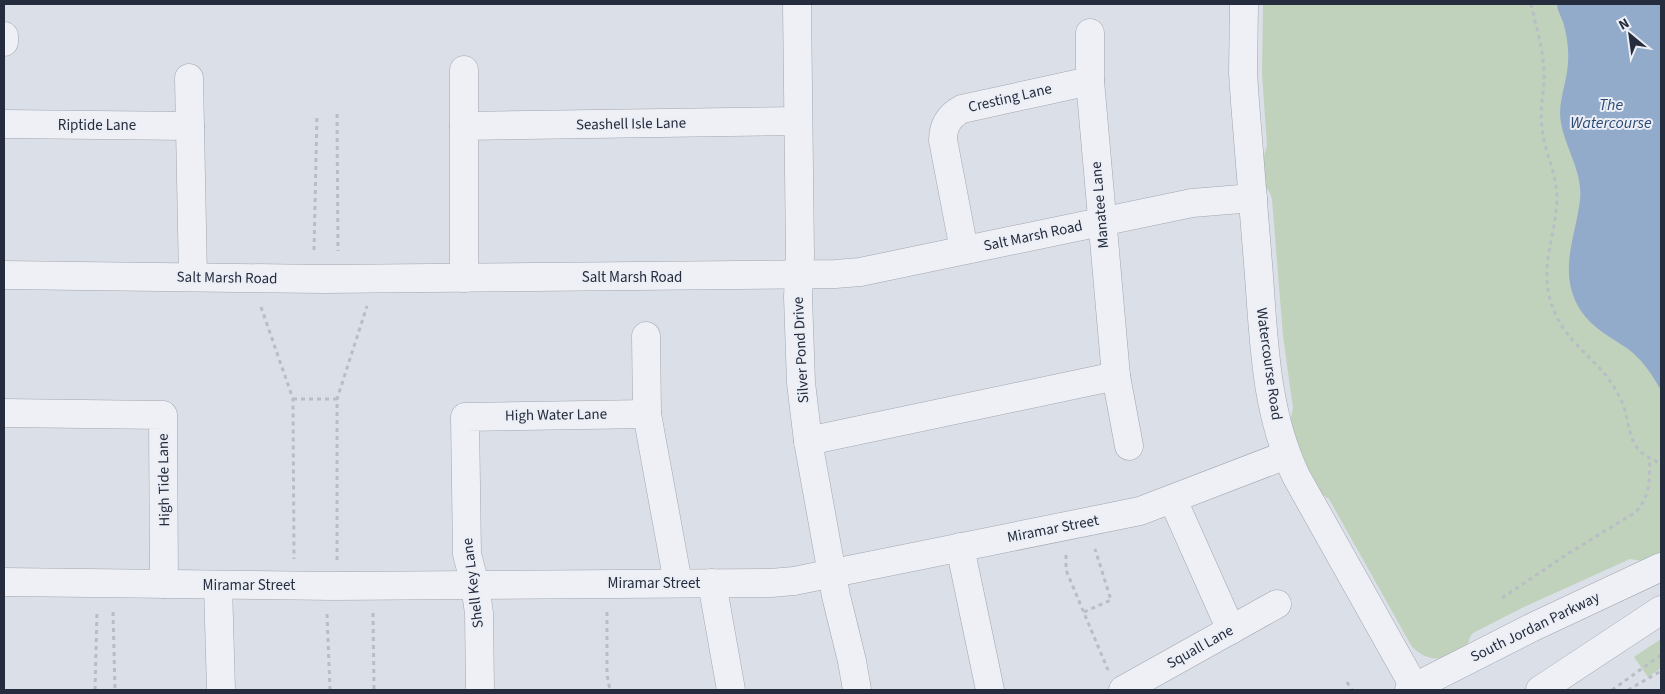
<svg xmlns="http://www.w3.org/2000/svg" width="1665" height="694" font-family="'Source Sans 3',sans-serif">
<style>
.green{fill:#c0d2bc}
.water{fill:#93abcb}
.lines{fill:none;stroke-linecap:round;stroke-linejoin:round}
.minor-casing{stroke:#a0a6b1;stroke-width:29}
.path{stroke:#b9bdc5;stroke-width:3;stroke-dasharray:4 4;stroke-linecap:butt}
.minor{stroke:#eef0f5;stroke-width:28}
.labels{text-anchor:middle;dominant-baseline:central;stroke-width:4;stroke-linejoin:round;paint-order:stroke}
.street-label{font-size:15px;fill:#242c3e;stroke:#ebeef5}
.water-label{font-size:16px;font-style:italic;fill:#2c4975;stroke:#ebeef5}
</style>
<rect width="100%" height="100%" fill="#dbdfe7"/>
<g class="green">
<path d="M1263 4H1661V554L1642 561 1630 559 1522 608 1473 633 1470 637 1467 647C1445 658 1433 666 1412 647L1329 499 1320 493 1309 472 1290 422 1293 408 1283 336 1272 199 1270 193 1266 187 1263 159 1267 146 1262 73Z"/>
<polygon points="1661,639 1661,668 1648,677 1634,657"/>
</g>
<path class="water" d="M1557 4H1661V390C1652 375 1643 360 1628 349 1611 337 1593 329 1581 311 1557 273 1575 240 1580 200 1583 172 1566 150 1561 123 1557 104 1567 83 1568 63 1569 50 1567 35 1563 22 1561 16 1557 10 1557 4Z"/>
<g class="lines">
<defs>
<g id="minor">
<polyline points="797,4 800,255 798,297 801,383 808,441 836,596 852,661 857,690"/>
<path d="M1244 4 1243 73 1245 102C1250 160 1254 218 1259 276 1264 345 1266 413 1296 476L1416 690"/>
<polyline points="1090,33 1090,81 1116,376 1129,446"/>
<polyline points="4,42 4,36"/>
<polyline points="464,70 464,278"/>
<polyline points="189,78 193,277"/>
<polyline points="4,124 190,126"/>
<polyline points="464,126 798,121"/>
<path d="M964 250 943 140C943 125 949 116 962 109L1090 81"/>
<polyline points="4,275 324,279 835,274 860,272 1192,203 1253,198"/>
<polyline points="646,336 647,414 678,583"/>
<polyline points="4,413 163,415 164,584"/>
<polyline points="808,441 1116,376"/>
<polyline points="1173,500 1231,630"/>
<polyline points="960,547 990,690"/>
<polyline points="4,582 335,586 771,583 794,581 1140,511 1286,455"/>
<polyline points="712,583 731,690"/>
<polyline points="218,585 221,690"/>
<polyline points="480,690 479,613 475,585 467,554 465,417 647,414"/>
<polyline points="1123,690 1277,604"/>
<polyline points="1409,690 1535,626 1661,567"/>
<polyline points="1540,690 1661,610"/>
</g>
</defs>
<use href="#minor" class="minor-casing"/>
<g class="path">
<path d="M1531 4C1536 26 1543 48 1544 71 1545 90 1539 108 1542 127 1544 152 1557 173 1557 198 1556 240 1536 270 1555 313 1568 344 1597 359 1614 387 1619 395 1624 405 1626 415 1629 427 1630 440 1639 450 1645 456 1653 460 1661 464"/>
<polyline points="337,114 338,251"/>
<polyline points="314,250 317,114"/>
<polyline points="261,307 293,399 294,559"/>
<polyline points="293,399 337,399"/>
<polyline points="1066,555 1066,570 1108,670"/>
<polyline points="337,560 337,399 367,306"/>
<path d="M1502 598 1569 553 1636 512C1651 494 1649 481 1650 458"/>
<polyline points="113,612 115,690"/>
<polyline points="607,612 607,675 610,690"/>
<polyline points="1084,612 1111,600 1095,549"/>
<polyline points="373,613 374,690"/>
<polyline points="327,614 330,690"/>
<polyline points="1347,682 1352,690"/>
<polyline points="95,690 97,612"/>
<polyline points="1612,690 1661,655"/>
<polyline points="1628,690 1661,671"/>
</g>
<use href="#minor" class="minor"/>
</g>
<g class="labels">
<g class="street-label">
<text transform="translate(1010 98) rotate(-13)">Cresting Lane</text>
<text transform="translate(631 124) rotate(-1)">Seashell Isle Lane</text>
<text x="97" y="125">Riptide Lane</text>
<text transform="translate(1100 205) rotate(-95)">Manatee Lane</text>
<text transform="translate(1033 236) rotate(-12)">Salt Marsh Road</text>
<text x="632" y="277">Salt Marsh Road</text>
<text transform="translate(227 278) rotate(1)">Salt Marsh Road</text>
<text transform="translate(801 350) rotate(-93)">Silver Pond Drive</text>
<text transform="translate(1269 364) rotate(82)">Watercourse Road</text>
<text transform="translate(556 415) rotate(-1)">High Water Lane</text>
<text transform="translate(164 480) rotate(-91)">High Tide Lane</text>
<text transform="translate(1053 529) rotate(-11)">Miramar Street</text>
<text transform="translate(473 583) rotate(-97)">Shell Key Lane</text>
<text x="654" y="583">Miramar Street</text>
<text x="249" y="585">Miramar Street</text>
<text transform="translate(1535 627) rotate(-26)">South Jordan Parkway</text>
<text transform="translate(1200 647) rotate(-29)">Squall Lane</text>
</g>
<g class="water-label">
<text x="1611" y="105">The<tspan x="1611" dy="18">Watercourse</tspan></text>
</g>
</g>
<rect width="1665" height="694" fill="none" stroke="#242c3e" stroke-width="10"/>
<g transform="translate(1630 35) rotate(331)" stroke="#ebeef5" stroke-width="4" paint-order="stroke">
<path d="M0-4L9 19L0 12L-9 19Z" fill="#242c3e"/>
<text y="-8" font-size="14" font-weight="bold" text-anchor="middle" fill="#242c3e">N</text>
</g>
</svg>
